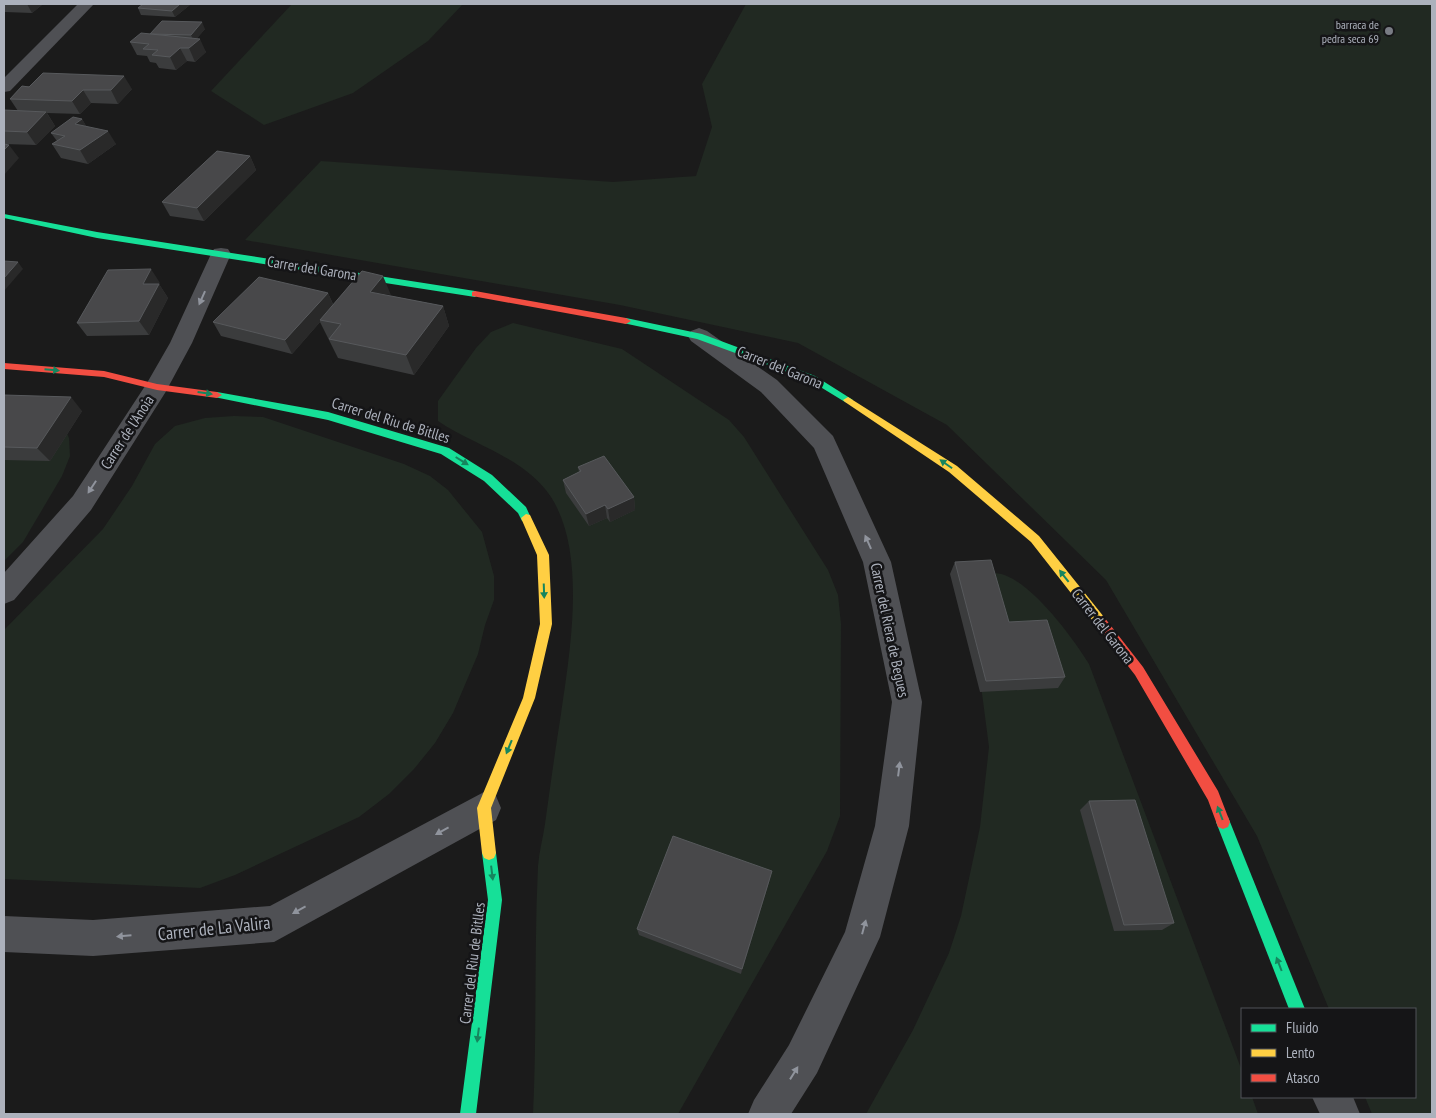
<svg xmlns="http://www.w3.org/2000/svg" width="1436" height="1118" font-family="'PT Sans Narrow',sans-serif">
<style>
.green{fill:#212922}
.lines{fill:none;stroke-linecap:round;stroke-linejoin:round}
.street{fill:#4f5054;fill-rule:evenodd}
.fast{fill:#16e098;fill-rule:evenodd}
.slow{fill:#ffcf43;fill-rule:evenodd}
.jam{fill:#f24e42;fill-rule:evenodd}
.wall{fill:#3b3c3d}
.shaded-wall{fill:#292929}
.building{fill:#48484a;stroke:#57595c}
.oneway{fill:#90949d}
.oneway2{fill:#16855e}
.poi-dot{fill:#797c84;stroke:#151517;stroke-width:2}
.labels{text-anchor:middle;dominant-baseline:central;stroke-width:5;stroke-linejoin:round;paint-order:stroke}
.far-poi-label{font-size:12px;fill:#acb1bc;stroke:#151517;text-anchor:end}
.street-label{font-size:15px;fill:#acb1bc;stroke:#151517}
.near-street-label{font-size:18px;fill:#acb1bc;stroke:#151517}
</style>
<rect width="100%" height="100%" fill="#1b1b1b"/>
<g class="green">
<polygon points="292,4 463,4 428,41 353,93 264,125 211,91"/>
<polygon points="746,4 1432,4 1432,1114 1372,1114 1365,1097 1415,1097 1415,1009 1329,1009 1257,836 1106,580 947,425 798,343 620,305 245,240 321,161 613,182 696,176 712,127 702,84"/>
<path d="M513 323 622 349 729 420 744 437 828 570 838 595 841 624 840 816 827 851 678 1114H533C537 1031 534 948 538 866 539 852 543 838 545 824 550 788 555 751 561 714 570 652 587 553 551 497 524 457 475 446 438 421V401L476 348 491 332Z"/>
<polygon points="4,398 62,421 69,438 70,456 62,476 23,542 4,561"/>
<polygon points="234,416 263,417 404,464 430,476 448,490 482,532 494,576 494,600 485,625 478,654 453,713 435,743 414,769 389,794 359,817 235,875 200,888 4,879 4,630 103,529 132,486 155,444 175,426 205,418"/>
<path d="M979 571C988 573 1001 572 1009 577 1037 590 1073 638 1089 664L1242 1071V1097H1252L1258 1114H866L913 1030 949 953 961 916 980 827 989 747 980 678Z"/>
</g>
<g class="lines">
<g class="street">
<polygon points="78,4 94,4 10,91 4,92 4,78"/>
<polygon points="221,248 228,249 231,254 192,343 165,393 91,510 14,600 4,604 4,573 73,496 147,383 170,343 211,254 214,249"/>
<polygon points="699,328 707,331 777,380 833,436 891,562 922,702 909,826 880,937 817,1073 791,1114 748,1114 754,1100 789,1045 845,932 875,826 892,702 863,562 814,448 761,392 691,341 688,336 691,331"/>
<polygon points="484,792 496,796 501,808 496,820 274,942 93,956 4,952 4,916 93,920 270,906"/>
<polygon points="1312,1097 1353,1097 1360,1114 1320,1114"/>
</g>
<g class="fast">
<polygon points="4,214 97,232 475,291 479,294 475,297 97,238 4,218"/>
<polygon points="626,318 702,334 815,376 853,400 848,403 845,402 809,380 697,339 623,323 621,321"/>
<polygon points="217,392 328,412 449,448 492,475 526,507 531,518 526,522 522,521 518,513 484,481 441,454 328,420 214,397 212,395"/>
<polygon points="1223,815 1228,817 1305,1009 1289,1009 1216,822 1218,817"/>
<polygon points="489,846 494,848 496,853 502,900 476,1114 460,1114 488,900 482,853 484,848"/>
</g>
<g class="slow">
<polygon points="848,397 957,466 1039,536 1104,617 1106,621 1104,625 1100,626 1096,625 1031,542 949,472 845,402 843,400"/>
<polygon points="526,514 530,515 549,555 552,624 535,698 491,808 496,853 494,858 489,860 484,858 482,853 477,808 523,698 540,624 537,555 521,518"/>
</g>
<g class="jam">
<polygon points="475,291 626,318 631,321 626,324 472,296 472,292"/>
<polygon points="4,363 104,371 157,384 217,392 222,395 217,398 157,390 104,377 4,369"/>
<polygon points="1100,616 1104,617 1143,667 1218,791 1230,822 1228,827 1223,829 1218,827 1208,800 1135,675 1096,625 1094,621 1096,617"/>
</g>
</g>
<g class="wall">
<polygon points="4,4 43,4 32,13 5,12 4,11"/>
<polygon points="143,4 191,4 175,17 141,15 138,8"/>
<polygon points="205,29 197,38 206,52 195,62 187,61 176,70 159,68 156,63 150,62 147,56 137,55 130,42 150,34"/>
<polygon points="22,86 132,89 118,104 91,103 80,114 47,113 55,126 36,145 4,144 4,110 18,111 10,99"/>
<polygon points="82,119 86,126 116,144 88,164 61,158 52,144 57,141 51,133"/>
<polygon points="250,156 256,170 204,221 170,216 162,202"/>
<polygon points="160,283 159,284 168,298 149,335 87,336 77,323"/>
<polygon points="328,293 333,304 391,296 443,306 449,326 414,375 338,358 320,322 292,354 221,336 213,322"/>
<polygon points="4,395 82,411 50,461 4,460"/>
<polygon points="578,467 634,497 635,510 610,522 607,518 589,526 566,493 563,480 579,472"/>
<polygon points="955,562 1009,622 1065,677 1058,688 980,692 950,574"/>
<polygon points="1089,801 1174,923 1162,930 1114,931 1080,810"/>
<polygon points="770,879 741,974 639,935 637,929"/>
</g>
<g class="shaded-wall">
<polygon points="27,4 43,4 32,13"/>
<polygon points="180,4 191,4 175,17 172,11"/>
<polygon points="202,22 205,29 194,42 191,35"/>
<polygon points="200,39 206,52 195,62 189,48"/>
<polygon points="180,48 187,61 176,70 170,57"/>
<polygon points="124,76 132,89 118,104 111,90"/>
<polygon points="83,90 91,103 80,114 72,101"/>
<polygon points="46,112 55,126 36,145 27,132"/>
<polygon points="82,119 90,133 75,124"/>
<polygon points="108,131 116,144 88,164 80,150"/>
<polygon points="9,145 19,158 4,175 4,150"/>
<polygon points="250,156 256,170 204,221 197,208"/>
<polygon points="18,262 23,269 4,291 4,278"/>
<polygon points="151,269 160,283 156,289 159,284 168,298 149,335 139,321 143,284"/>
<polygon points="383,276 391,295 370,292"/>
<polygon points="328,293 334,307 320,320 320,322 292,354 285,340"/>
<polygon points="443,306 449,326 414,375 406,355"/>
<polygon points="71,397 82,411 50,461 37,448"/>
<polygon points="634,497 635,510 610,522 608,509"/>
<polygon points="605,505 607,518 589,526 586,514"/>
<polygon points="772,871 770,879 741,974 742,969"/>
</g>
<g class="building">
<polygon points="143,4 180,4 172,11 138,8"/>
<polygon points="162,21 202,22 191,35 150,34"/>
<polygon points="141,33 200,39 189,48 180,48 170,57 152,55 158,50 143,49 149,44 130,42"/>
<polygon points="43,73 124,76 111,90 83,90 72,101 10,99 22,86 29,87"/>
<polygon points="4,110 46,112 27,132 4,131"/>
<polygon points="73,117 82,119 75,124 108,131 80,150 52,144 65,136 51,133"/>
<polygon points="4,144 9,145 4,150"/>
<polygon points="217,151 250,156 197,208 162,202"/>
<polygon points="4,261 18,262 4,278"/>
<polygon points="151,269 143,284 159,284 139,321 77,323 108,270"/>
<polygon points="362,271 383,276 370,292 443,306 406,355 329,339 341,324 320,320"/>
<polygon points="259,277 328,293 285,340 213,322"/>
<polygon points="4,395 71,397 37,448 4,447"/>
<polygon points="604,456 634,497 608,509 605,505 586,514 563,480 581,471 578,467"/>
<polygon points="991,560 1009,622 1047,620 1065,677 986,681 955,562"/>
<polygon points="1135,800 1174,923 1124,925 1089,801"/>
<polygon points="673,836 772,871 742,969 637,929"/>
</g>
<defs><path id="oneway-solid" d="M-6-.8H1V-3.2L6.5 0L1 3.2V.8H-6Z" transform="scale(1.25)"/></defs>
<g class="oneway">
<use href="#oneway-solid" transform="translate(202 298) rotate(114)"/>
<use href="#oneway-solid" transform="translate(92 487) rotate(123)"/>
<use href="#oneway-solid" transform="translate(868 542) rotate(-114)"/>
<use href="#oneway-solid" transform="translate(899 769) rotate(-83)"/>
<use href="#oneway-solid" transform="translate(442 831) rotate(151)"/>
<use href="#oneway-solid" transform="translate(299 910) rotate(151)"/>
<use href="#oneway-solid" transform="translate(864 927) rotate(-75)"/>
<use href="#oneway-solid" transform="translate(124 936) rotate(175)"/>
<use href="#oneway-solid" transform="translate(794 1073) rotate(-58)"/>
</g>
<g class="oneway2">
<use href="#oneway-solid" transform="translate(52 370) rotate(5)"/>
<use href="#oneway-solid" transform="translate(205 393) rotate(8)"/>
<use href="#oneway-solid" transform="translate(462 461) rotate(32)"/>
<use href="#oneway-solid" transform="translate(946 464) rotate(-145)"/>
<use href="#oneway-solid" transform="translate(1064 576) rotate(-128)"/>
<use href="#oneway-solid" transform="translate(544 591) rotate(88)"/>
<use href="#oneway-solid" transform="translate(509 747) rotate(112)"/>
<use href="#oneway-solid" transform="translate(1220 813) rotate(-111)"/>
<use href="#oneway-solid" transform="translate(492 873) rotate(83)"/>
<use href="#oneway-solid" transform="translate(1279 964) rotate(-111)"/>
<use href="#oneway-solid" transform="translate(478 1035) rotate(97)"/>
</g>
<circle class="poi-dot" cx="1389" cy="31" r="5"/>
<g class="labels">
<g class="far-poi-label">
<text x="1379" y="24">barraca de<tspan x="1379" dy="14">pedra seca 69</tspan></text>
</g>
<g class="street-label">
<text transform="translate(312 268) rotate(9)">Carrer del Garona</text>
<text transform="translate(780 367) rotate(22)">Carrer del Garona</text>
<text transform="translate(391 420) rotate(17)">Carrer del Riu de Bitlles</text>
<text transform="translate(127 432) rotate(-57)">Carrer de l'Anoia</text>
<text transform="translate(1103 626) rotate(52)">Carrer del Garona</text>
<text transform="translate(890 630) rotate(78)">Carrer del Riera de Begues</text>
<text transform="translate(472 963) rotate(-83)">Carrer del Riu de Bitlles</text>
</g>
<g class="near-street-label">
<text transform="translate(214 928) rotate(-6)">Carrer de La Valira</text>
</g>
</g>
<rect width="1436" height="1118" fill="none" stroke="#acb1bc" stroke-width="10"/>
<rect x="1241" y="1008" width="175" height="90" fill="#151517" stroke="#515359"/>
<rect x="1251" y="1024" width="25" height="8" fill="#16e098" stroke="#515359"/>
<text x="1286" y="1033" font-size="15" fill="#acb1bc">Fluido</text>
<rect x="1251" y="1049" width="25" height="8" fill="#ffcf43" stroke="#515359"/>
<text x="1286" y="1058" font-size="15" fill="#acb1bc">Lento</text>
<rect x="1251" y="1074" width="25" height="8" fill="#f24e42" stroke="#515359"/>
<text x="1286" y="1083" font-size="15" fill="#acb1bc">Atasco</text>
</svg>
